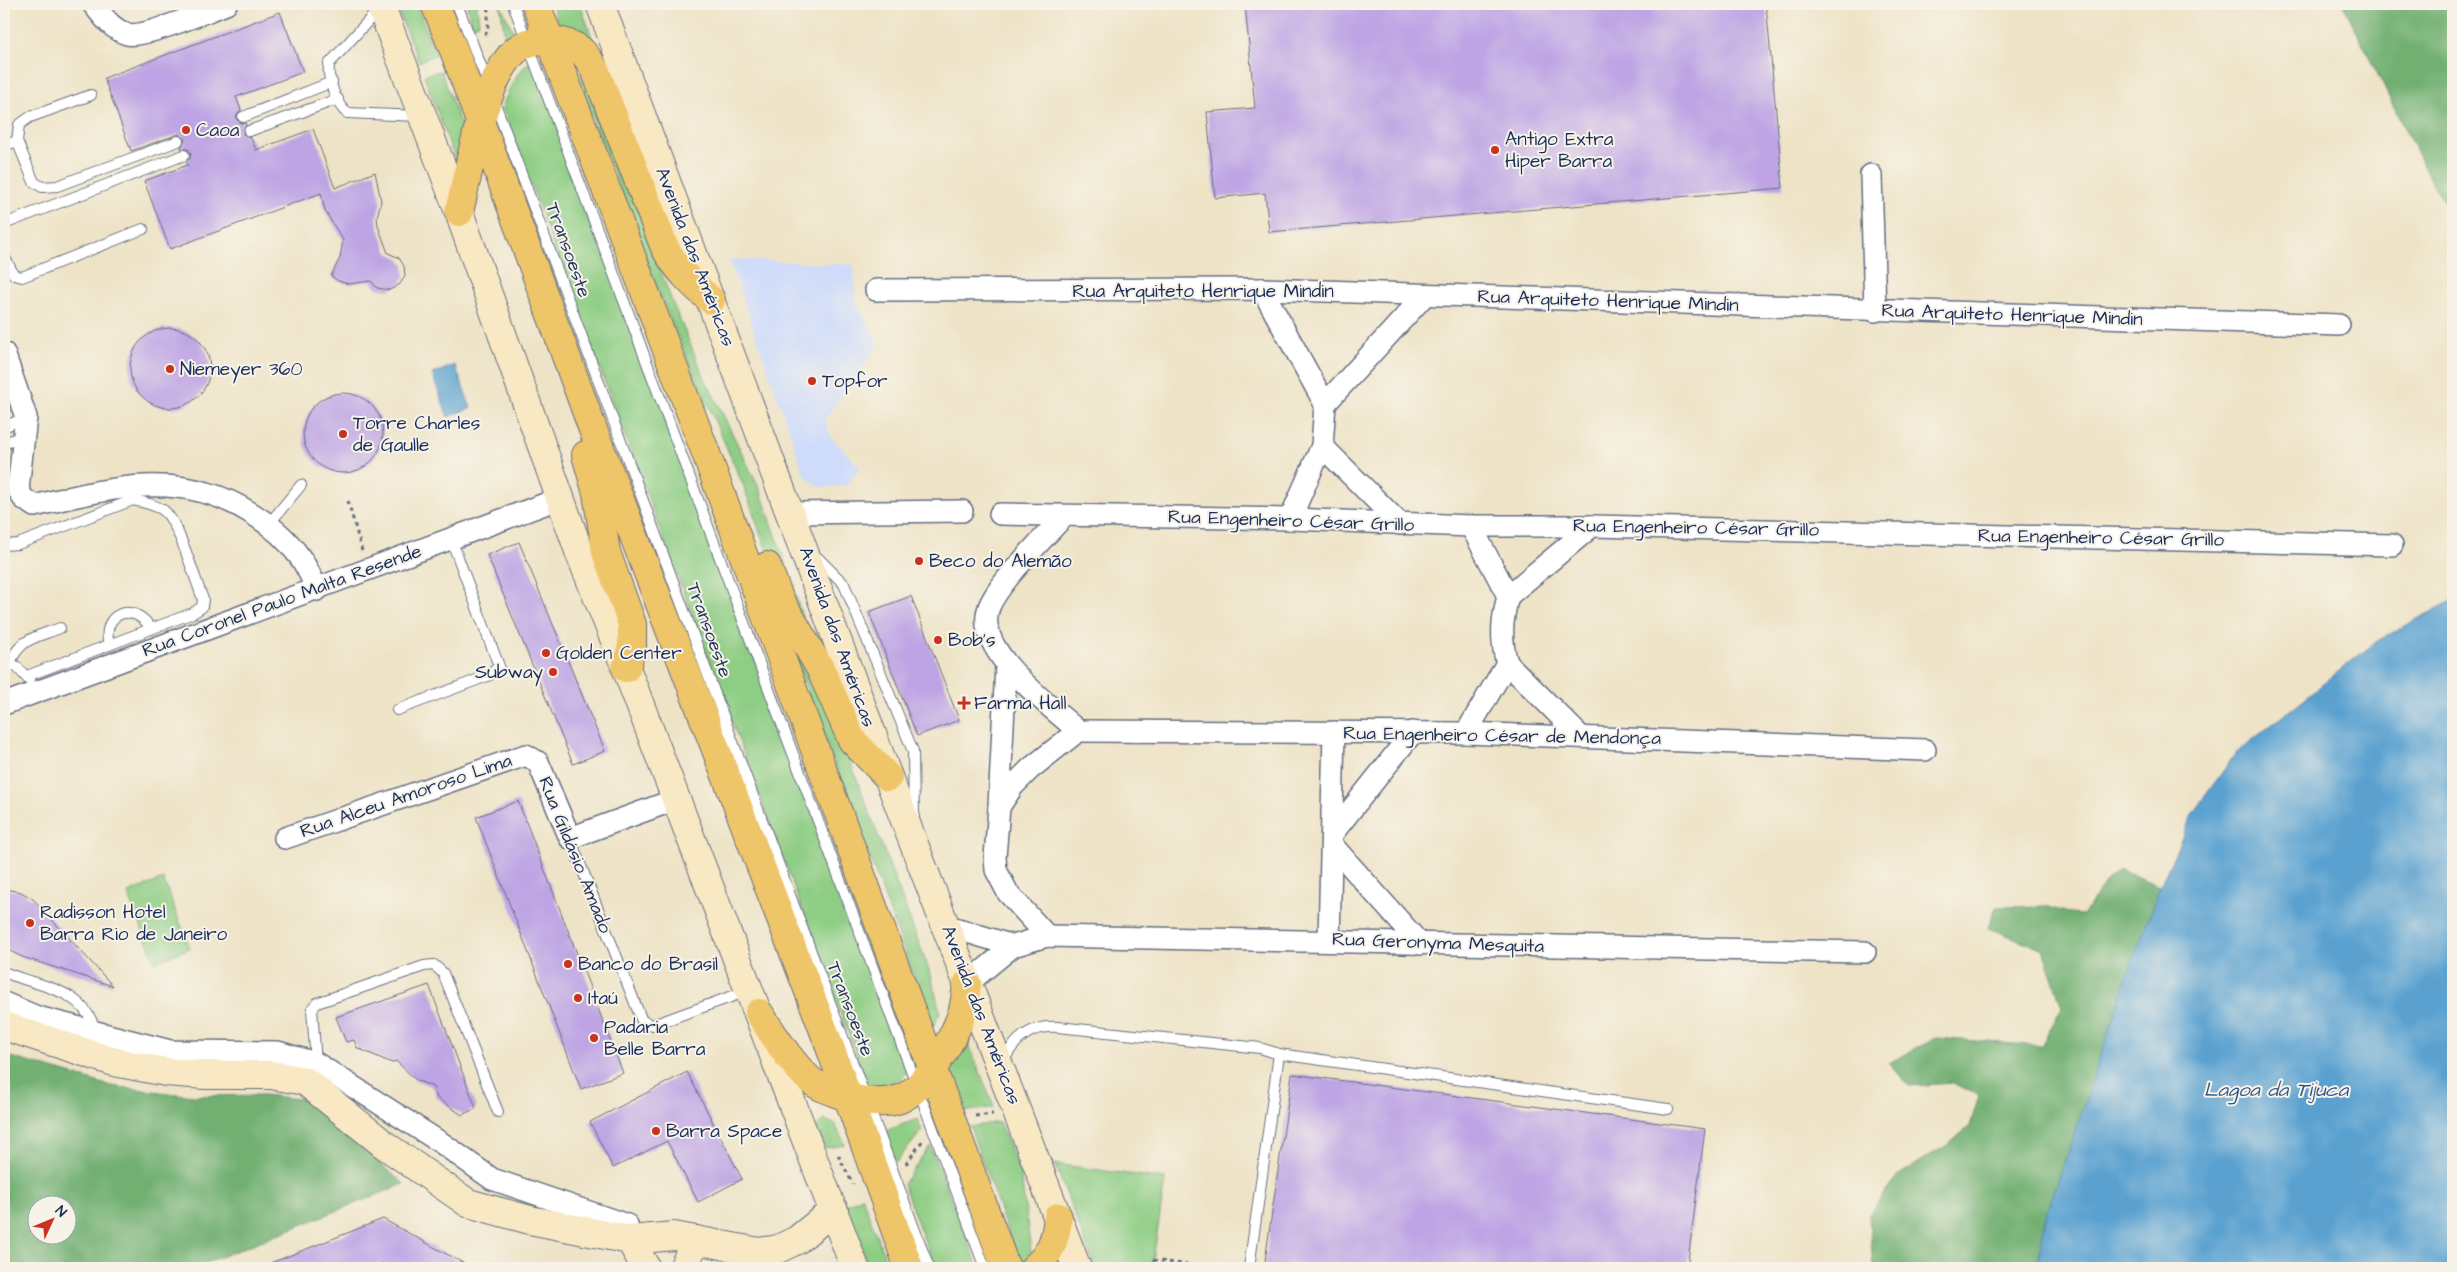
<svg xmlns="http://www.w3.org/2000/svg" width="2457" height="1272" font-family="'Architects Daughter',sans-serif">
<style>
.built{fill:#cedbfa}
.green{fill:#8ecd84;stroke:#547e71}
.forest{fill:#72b072;stroke:#467068;fill-rule:evenodd}
.water{fill:#5aa1d0;stroke:#3a6897}
.building{fill:#bea4e4}
.lines{fill:none;stroke-linecap:round;stroke-linejoin:round}
.lane-casing{stroke:#656e82;stroke-width:12}
.street-casing{stroke:#656e82;stroke-width:24}
.secondary-casing{stroke:#656e82;stroke-width:30}
.highway-casing{stroke:#656e82;stroke-width:30}
.path{stroke:#656e82;stroke-width:3;stroke-dasharray:4 4;stroke-linecap:butt}
.lane{stroke:#fff;stroke-width:10}
.street{stroke:#fff;stroke-width:21}
.secondary{stroke:#f8e8c3;stroke-width:28}
.highway{stroke:#eec569;stroke-width:28}
.poi-dot{fill:#c8321e;stroke:#f7f3e8;stroke-width:2}
.labels{text-anchor:middle;dominant-baseline:central;stroke-width:4;stroke-linejoin:round;paint-order:stroke}
.poi-label{font-size:19px;fill:#1b2f5e;stroke:#f7f3e8;text-anchor:start}
.street-label{font-size:19px;fill:#1b2f5e;stroke:#f7f3e8}
.water-label{font-size:20px;font-style:italic;fill:#315786;stroke:#f7f3e8}
</style>
<rect width="100%" height="100%" fill="#f7f3e8"/>
<filter id="ink" filterUnits="userSpaceOnUse"><feTurbulence type="fractalNoise" baseFrequency=".02" numOctaves="2"/><feDisplacementMap in="SourceGraphic" scale="10" xChannelSelector="R" yChannelSelector="G"/><feConvolveMatrix kernelMatrix="1 2 1 2 8 2 1 2 1" color-interpolation-filters="sRGB"/></filter>
<filter id="wash" filterUnits="userSpaceOnUse"><feTurbulence type="fractalNoise" baseFrequency=".0096" numOctaves="4" result="noise"/><feDisplacementMap in="SourceGraphic" scale="20" xChannelSelector="R" yChannelSelector="G"/><feGaussianBlur stdDeviation="1.12" result="paint"/><feColorMatrix in="noise" values="0 0 0 0 0 0 0 0 0 0 0 0 0 0 0 0 0 1.4 0 .05"/><feComposite in="paint" operator="in"/></filter>
<g filter="url(#wash)">
<rect width="100%" height="100%" fill="#eee3c6"/>
<polygon class="built" points="729,259 854,265 856,303 879,343 825,419 831,437 860,467 847,486 819,487 805,476"/>
<g class="green">
<polygon points="395,4 416,4 436,54 419,62"/>
<polygon points="467,4 477,4 479,23 472,26"/>
<polygon points="500,4 513,31 505,37"/>
<polygon points="552,4 580,4 597,51 577,32 560,28"/>
<path d="M533 60 908 1070C899 1084 886 1087 870 1091L502 107C510 88 515 71 533 60Z"/>
<polygon points="574,68 591,84 671,299 702,372 760,490 787,567 807,632 781,591 744,487 662,301"/>
<polygon points="441,71 463,131 456,162 424,75"/>
<polygon points="781,621 828,703 931,975 940,1012 933,1027"/>
<polygon points="163,879 190,948 155,962 128,893"/>
<polygon points="964,1033 994,1107 963,1112 950,1073"/>
<polygon points="917,1119 922,1131 896,1162 883,1132"/>
<polygon points="824,1120 835,1124 845,1145 825,1148 815,1129"/>
<polygon points="999,1122 1021,1176 1032,1259 1020,1266 970,1127"/>
<polygon points="930,1146 979,1268 935,1268 903,1184"/>
<polygon points="1055,1164 1165,1179 1152,1268 1095,1268"/>
<polygon points="862,1197 889,1268 869,1268 845,1205"/>
</g>
<g class="forest">
<polygon points="2343,4 2453,4 2453,212 2431,182"/>
<polygon points="2120,870 2160,886 2045,1219 2037,1268 1873,1268 1869,1215 1897,1176 1949,1144 1970,1126 1979,1096 1954,1083 1909,1086 1889,1063 1936,1038 2041,1046 2062,1007 2043,949 1988,928 1996,907 2046,906 2071,914 2083,915 2105,883"/>
<path d="M4 1055 111 1086 193 1096 265 1095 308 1100 404 1184 193 1268H4ZM38 1204H68V1234H38Z"/>
</g>
<g class="water">
<polygon points="455,365 471,408 448,417 432,374"/>
<polygon points="2453,600 2453,1268 2037,1268 2045,1219 2133,960 2160,886 2193,813 2236,753 2377,641"/>
</g>
<g id="blocks">
<g class="building">
<polygon points="1245,4 1766,4 1783,188 1269,232 1265,193 1215,198 1207,112 1255,108"/>
<polygon points="280,12 303,72 236,97 241,110 236,116 237,120 242,124 246,123 243,134 251,138 256,150 313,129 335,188 375,172 381,201 377,217 378,226 388,253 399,258 404,266 405,276 400,284 390,290 377,288 371,281 349,284 338,281 331,276 340,258 343,240 325,211 321,193 170,249 144,181 188,165 186,162 190,159 191,153 188,149 181,149 185,139 179,134 131,151 104,78"/>
<circle cx="170" cy="368" r="40"/>
<circle cx="343" cy="433" r="40"/>
<polygon points="519,542 605,751 573,764 487,555"/>
<polygon points="911,596 959,720 917,736 869,612"/>
<polygon points="518,801 623,1073 581,1089 476,817"/>
<polygon points="4,889 21,892 33,899 113,986 22,957 4,948"/>
<polygon points="429,985 476,1108 462,1115 437,1098 433,1087 416,1080 396,1061 392,1063 357,1048 354,1040 346,1042 336,1017"/>
<polygon points="687,1072 742,1179 698,1202 667,1141 613,1168 590,1122"/>
<polygon points="1292,1074 1705,1129 1687,1268 1264,1268"/>
<polygon points="383,1219 472,1268 390,1268 381,1263 369,1268 258,1268"/>
</g>
</g>
</g>
<g filter="url(#ink)">
<use href="#blocks" fill-opacity="0" stroke="#656e82" stroke-width="1"/>
<g class="lines">
<defs>
<g id="lane">
<polyline points="457,4 488,84"/>
<polyline points="513,4 985,1268"/>
<path d="M379 9 329 64C327 77 336 105 347 113L419 116"/>
<polyline points="91,95 30,117 19,125 17,141 34,182 42,187 57,186 178,141"/>
<polyline points="493,98 929,1268"/>
<polyline points="243,117 332,82"/>
<polyline points="249,131 338,99"/>
<polyline points="4,146 17,141"/>
<polyline points="4,224 184,155"/>
<polyline points="4,256 14,275 22,277 143,229"/>
<polyline points="4,427 26,417"/>
<polyline points="4,444 23,435"/>
<polyline points="269,524 301,485"/>
<path d="M4 545 18 544 133 500C143 502 154 504 163 510 178 520 195 580 203 599L202 607 193 613 27 676"/>
<polyline points="815,555 844,584 913,751 914,817"/>
<path d="M109 645C100 613 134 600 151 629"/>
<path d="M9 665C20 638 34 638 60 628"/>
<polyline points="4,666 16,666 29,680"/>
<polyline points="397,710 490,675 499,666 451,539"/>
<polyline points="570,838 642,1021 653,1025 747,991"/>
<path d="M4 972C41 988 84 987 96 1033"/>
<polyline points="316,1063 312,1009 317,1003 424,966 434,965 443,973 498,1112"/>
<path d="M1002 1064C1014 1039 1030 1025 1058 1027L1260 1048 1279 1054 1668 1109"/>
<polyline points="1249,1268 1279,1054"/>
</g>
<g id="street">
<path d="M93 4C103 16 111 29 127 34 142 39 207 11 226 4"/>
<polyline points="1871,175 1875,311"/>
<polyline points="1262,289 1325,404 1322,446 1290,519"/>
<polyline points="876,290 1262,289 2339,325"/>
<path d="M4 353 26 417 18 489 23 498 34 506C110 488 181 468 251 513 269 524 287 539 299 556 307 566 312 579 317 590"/>
<polyline points="1325,404 1425,295"/>
<polyline points="1322,446 1400,524"/>
<polyline points="791,513 962,511"/>
<polyline points="1000,514 1290,519 1471,526 1592,526 2392,545"/>
<polyline points="1508,596 1592,526"/>
<polyline points="1507,663 1581,737"/>
<polyline points="4,704 561,498"/>
<polyline points="1078,731 1466,733 1925,750"/>
<path d="M1466 733 1507 663C1500 639 1502 620 1508 596L1471 526"/>
<polyline points="999,807 1006,665"/>
<polyline points="1332,834 1413,732"/>
<polyline points="285,838 526,755 538,762 570,838 677,799"/>
<polyline points="1332,845 1420,944"/>
<polyline points="945,925 1013,946"/>
<path d="M1047 936 1008 893 996 870 995 857 999 807 1013 786 1030 769 1078 731C1050 705 972 650 989 607 999 582 1044 538 1064 516"/>
<polyline points="1329,940 1334,732"/>
<polyline points="967,984 1013,946 1047,936 1865,952"/>
<polyline points="4,1003 37,1017 170,1051 278,1052 316,1063 443,1144 492,1179 627,1225 630,1240"/>
</g>
<g id="secondary">
<polyline points="380,4 459,212 580,554 626,668 855,1268"/>
<path d="M600 4C696 260 791 517 887 774 949 939 1015 1103 1077 1268"/>
<polyline points="4,1026 114,1062 166,1072 205,1075 271,1075 305,1081 386,1146 468,1203 530,1220 630,1240 674,1236 759,1252 778,1249 797,1240 834,1210"/>
<polyline points="630,1240 646,1268"/>
<polyline points="683,1268 696,1240"/>
</g>
<g id="highway">
<polyline points="435,4 455,53 592,427 826,1036 909,1268"/>
<polyline points="536,4 704,448 1006,1268"/>
<path d="M459 212C470 168 482 83 515 51 525 42 541 38 554 40 577 44 584 50 595 70L665 248C678 270 692 284 711 300"/>
<polyline points="586,455 597,493 606,552 632,624 632,646 626,668"/>
<polyline points="767,566 779,598 820,668 852,740 888,777"/>
<path d="M759 1013C774 1035 789 1061 810 1080 820 1088 835 1093 848 1097 865 1102 883 1105 900 1099 925 1089 956 1035 963 1010 965 1002 966 992 967 984"/>
<path d="M1034 1268C1051 1254 1056 1238 1058 1217"/>
</g>
</defs>
<use href="#lane" class="lane-casing"/>
<use href="#street" class="street-casing"/>
<use href="#secondary" class="secondary-casing"/>
<use href="#highway" class="highway-casing"/>
<g class="path">
<polyline points="485,35 488,28 488,4"/>
<polyline points="348,501 362,551"/>
<polyline points="975,1116 993,1114"/>
<polyline points="838,1155 853,1184"/>
<polyline points="906,1164 923,1140"/>
<polyline points="1153,1260 1212,1268"/>
</g>
<use href="#lane" class="lane"/>
<use href="#street" class="street"/>
<use href="#secondary" class="secondary"/>
<use href="#highway" class="highway"/>
</g>
</g>
<g class="poi-dot">
<circle cx="186" cy="130" r="5"/>
<circle cx="1495" cy="150" r="5"/>
<circle cx="170" cy="369" r="5"/>
<circle cx="812" cy="381" r="5"/>
<circle cx="343" cy="434" r="5"/>
<circle cx="919" cy="561" r="5"/>
<circle cx="938" cy="640" r="5"/>
<circle cx="546" cy="653" r="5"/>
<circle cx="553" cy="672" r="5"/>
<path d="M961.5 695.5h5v5h5v5h-5v5h-5v-5h-5v-5h5z"/>
<circle cx="30" cy="923" r="5"/>
<circle cx="568" cy="964" r="5"/>
<circle cx="578" cy="998" r="5"/>
<circle cx="594" cy="1038" r="5"/>
<circle cx="656" cy="1131" r="5"/>
</g>
<g class="labels">
<g class="poi-label">
<text x="196" y="130">Caoa</text>
<text x="1505" y="139">Antigo Extra<tspan x="1505" dy="22">Hiper Barra</tspan></text>
<text x="180" y="369">Niemeyer 360</text>
<text x="822" y="381">Topfor</text>
<text x="353" y="423">Torre Charles<tspan x="353" dy="22">de Gaulle</tspan></text>
<text x="929" y="561">Beco do Alemão</text>
<text x="948" y="640">Bob's</text>
<text x="556" y="653">Golden Center</text>
<text x="543" y="672" text-anchor="end">Subway</text>
<text x="974" y="703">Farma Hall</text>
<text x="40" y="912">Radisson Hotel<tspan x="40" dy="22">Barra Rio de Janeiro</tspan></text>
<text x="578" y="964">Banco do Brasil</text>
<text x="588" y="998">Itaú</text>
<text x="604" y="1027">Padaria<tspan x="604" dy="22">Belle Barra</tspan></text>
<text x="666" y="1131">Barra Space</text>
</g>
<g class="street-label">
<text transform="translate(568 250) rotate(70)">Transoeste</text>
<text transform="translate(695 257) rotate(69)">Avenida das Américas</text>
<text x="1203" y="291">Rua Arquiteto Henrique Mindin</text>
<text transform="translate(1608 301) rotate(2)">Rua Arquiteto Henrique Mindin</text>
<text transform="translate(2012 315) rotate(2)">Rua Arquiteto Henrique Mindin</text>
<text transform="translate(1291 521) rotate(2)">Rua Engenheiro César Grillo</text>
<text transform="translate(1696 528) rotate(1)">Rua Engenheiro César Grillo</text>
<text transform="translate(2101 538) rotate(1)">Rua Engenheiro César Grillo</text>
<text transform="translate(282 601) rotate(-20)">Rua Coronel Paulo Malta Resende</text>
<text transform="translate(709 630) rotate(70)">Transoeste</text>
<text transform="translate(837 637) rotate(70)">Avenida das Américas</text>
<text transform="translate(1502 736) rotate(1)">Rua Engenheiro César de Mendonça</text>
<text transform="translate(406 796) rotate(-19)">Rua Alceu Amoroso Lima</text>
<text transform="translate(575 855) rotate(68)">Rua Gildásio Amado</text>
<text transform="translate(1438 943) rotate(2)">Rua Geronyma Mesquita</text>
<text transform="translate(850 1009) rotate(69)">Transoeste</text>
<text transform="translate(981 1015) rotate(69)">Avenida das Américas</text>
</g>
<g class="water-label">
<text x="2276" y="1090">Lagoa da Tijuca</text>
</g>
</g>
<rect width="2457" height="1272" fill="none" stroke="#f7f3e8" stroke-width="20"/>
<g transform="translate(52 1220) rotate(46)"><circle r="24" fill="#f7f3e8" stroke="#9fa5b1"/>
<path d="M0-4L9 19L0 12L-9 19Z" fill="#c8321e"/>
<text y="-8" font-size="14" font-weight="bold" text-anchor="middle" fill="#1b2f5e">N</text>
</g>
</svg>
